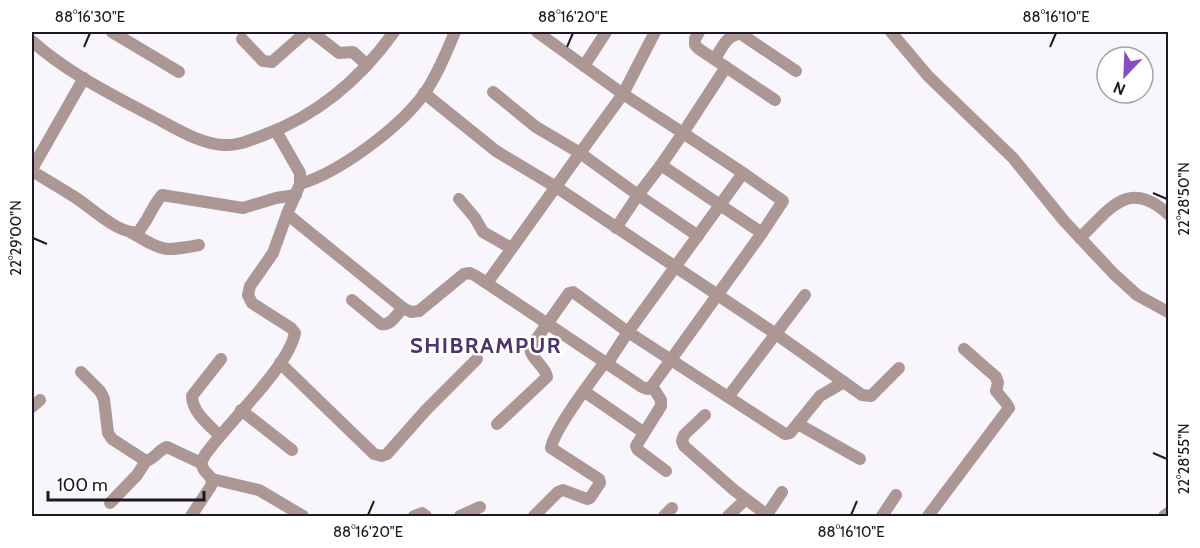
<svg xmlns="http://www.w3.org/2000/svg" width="1200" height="548" font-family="Cabin,sans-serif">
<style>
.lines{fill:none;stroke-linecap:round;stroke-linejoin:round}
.minor{stroke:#ad9794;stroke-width:12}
.ticks{fill:none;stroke:#1d1823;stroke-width:2}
.labels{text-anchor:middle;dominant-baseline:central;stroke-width:5;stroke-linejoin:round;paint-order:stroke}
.district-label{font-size:22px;font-weight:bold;letter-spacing:1.5px;fill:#4e336e;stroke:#fff}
.neatline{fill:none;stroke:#1d1823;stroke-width:2}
.ticks-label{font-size:15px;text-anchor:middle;fill:#1d1823}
</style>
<rect width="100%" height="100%" fill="#f8f6fc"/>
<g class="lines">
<g class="minor">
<polyline points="112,32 179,72"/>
<polyline points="312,32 339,53 353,52 367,65"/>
<polyline points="537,32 623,94 683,133 661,165 720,205 628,332 607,364"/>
<polyline points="655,32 623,94 580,153 638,195 661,165"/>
<polyline points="699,32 695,39 695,45 699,49 775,100"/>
<polyline points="891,32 928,76 1013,158 1065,222 1114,274 1137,295 1168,312"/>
<polyline points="242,39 263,61 272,62 306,32"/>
<path d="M32 41C66 72 111 94 152 116 174 127 199 144 224 145 238 146 250 140 264 135 318 115 361 78 394 32"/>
<path d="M715 59C721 49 728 33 741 34L796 71"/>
<polyline points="584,66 606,32"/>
<polyline points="424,93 496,151 556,187 776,334 862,395 871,396 899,368"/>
<polyline points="32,169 84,78"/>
<path d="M32 171C45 179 59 187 73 196 90 206 118 235 138 232 148 221 152 206 162 195L243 208 276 198 296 195"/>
<polyline points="743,173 783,201 762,233"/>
<path d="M300 184C340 172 399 128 424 94 437 76 446 53 455 32"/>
<polyline points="459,199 475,218 483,232 511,248"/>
<polyline points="287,214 403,308 411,312 419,311 464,274 470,273 476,276 642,387 647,389 652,386 762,233 720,205 743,173 683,133 726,67"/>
<polyline points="616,228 638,195 698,236"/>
<path d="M132 233C163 251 163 252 199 245"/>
<path d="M1080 238C1110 209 1128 178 1168 214"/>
<polyline points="487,283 580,153 536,127 493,92"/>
<path d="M352 300 381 324C391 326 396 315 403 308"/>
<polyline points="280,363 374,454 382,456 387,454 426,410 477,359"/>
<path d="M81 372 100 391 104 399 108 433 112 439 146 461C155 459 158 450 167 447L201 463"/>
<polyline points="652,386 661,400 661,406 636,446 638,450 666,471"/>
<polyline points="585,392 643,432"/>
<polyline points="728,397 805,295"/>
<polyline points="32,407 40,400"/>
<polyline points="241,410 292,450"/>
<polyline points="705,415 684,435 682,441 684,446 734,490 767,515"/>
<path d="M497 424 547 377C545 365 531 360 530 348L569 293 573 292 628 332 785 434 790 433 820 396 844 382"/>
<polyline points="798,424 860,459"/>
<path d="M220 436C209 425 192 412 192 396L221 359"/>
<polyline points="212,479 259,490 303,516"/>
<polyline points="110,503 137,475 146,461"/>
<path d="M191 516 211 486 212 479 204 470 201 463 205 455C227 423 288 368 295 333L291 328 252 303 248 295 250 286 273 253 287 214 300 184V173L276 131"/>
<polyline points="414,516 422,513 426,516"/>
<polyline points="460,516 480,507"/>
<path d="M534 516 558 492 563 490 587 499 590 498 600 483 599 479 551 448C554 429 592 380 605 362"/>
<polyline points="664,516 672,508"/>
<polyline points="728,516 745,500"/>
<polyline points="766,516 782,492"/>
<polyline points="882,516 896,495"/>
<polyline points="928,516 1009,408 1006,403 996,391 998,383 996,377 964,349"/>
<polyline points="1164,516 1168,513"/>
</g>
</g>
<path class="ticks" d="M84 47 90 33M567 47 573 33M1050 47 1056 33M1153 193 1167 199M33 238 47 244M1153 453 1167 459M368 515 374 501M851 515 857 501"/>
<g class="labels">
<g class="district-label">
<text x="486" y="345">SHIBRAMPUR</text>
</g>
</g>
<rect width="1200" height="548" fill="none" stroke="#ffffff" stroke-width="66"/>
<g transform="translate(1125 75) rotate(203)"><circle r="28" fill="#ffffff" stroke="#a5a3a7" stroke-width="1.5"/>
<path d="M0-4.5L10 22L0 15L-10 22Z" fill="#864cc2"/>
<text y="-9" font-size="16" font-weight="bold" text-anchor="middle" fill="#1d1823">N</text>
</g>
<path d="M48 491v9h156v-9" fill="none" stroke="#1d1823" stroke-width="3"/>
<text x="57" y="491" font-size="18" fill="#1d1823" stroke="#ffffff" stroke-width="4.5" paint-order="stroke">100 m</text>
<rect x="33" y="33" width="1134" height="482" class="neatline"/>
<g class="ticks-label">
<text x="90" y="22">88°16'30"E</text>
<text x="573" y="22">88°16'20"E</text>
<text x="1056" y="22">88°16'10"E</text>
<text transform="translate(1184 199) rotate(-90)" y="5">22°28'50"N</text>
<text transform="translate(16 238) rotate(-90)" y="5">22°29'00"N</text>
<text transform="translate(1184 459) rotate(-90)" y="5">22°28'55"N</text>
<text x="368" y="537">88°16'20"E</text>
<text x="851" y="537">88°16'10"E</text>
</g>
</svg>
